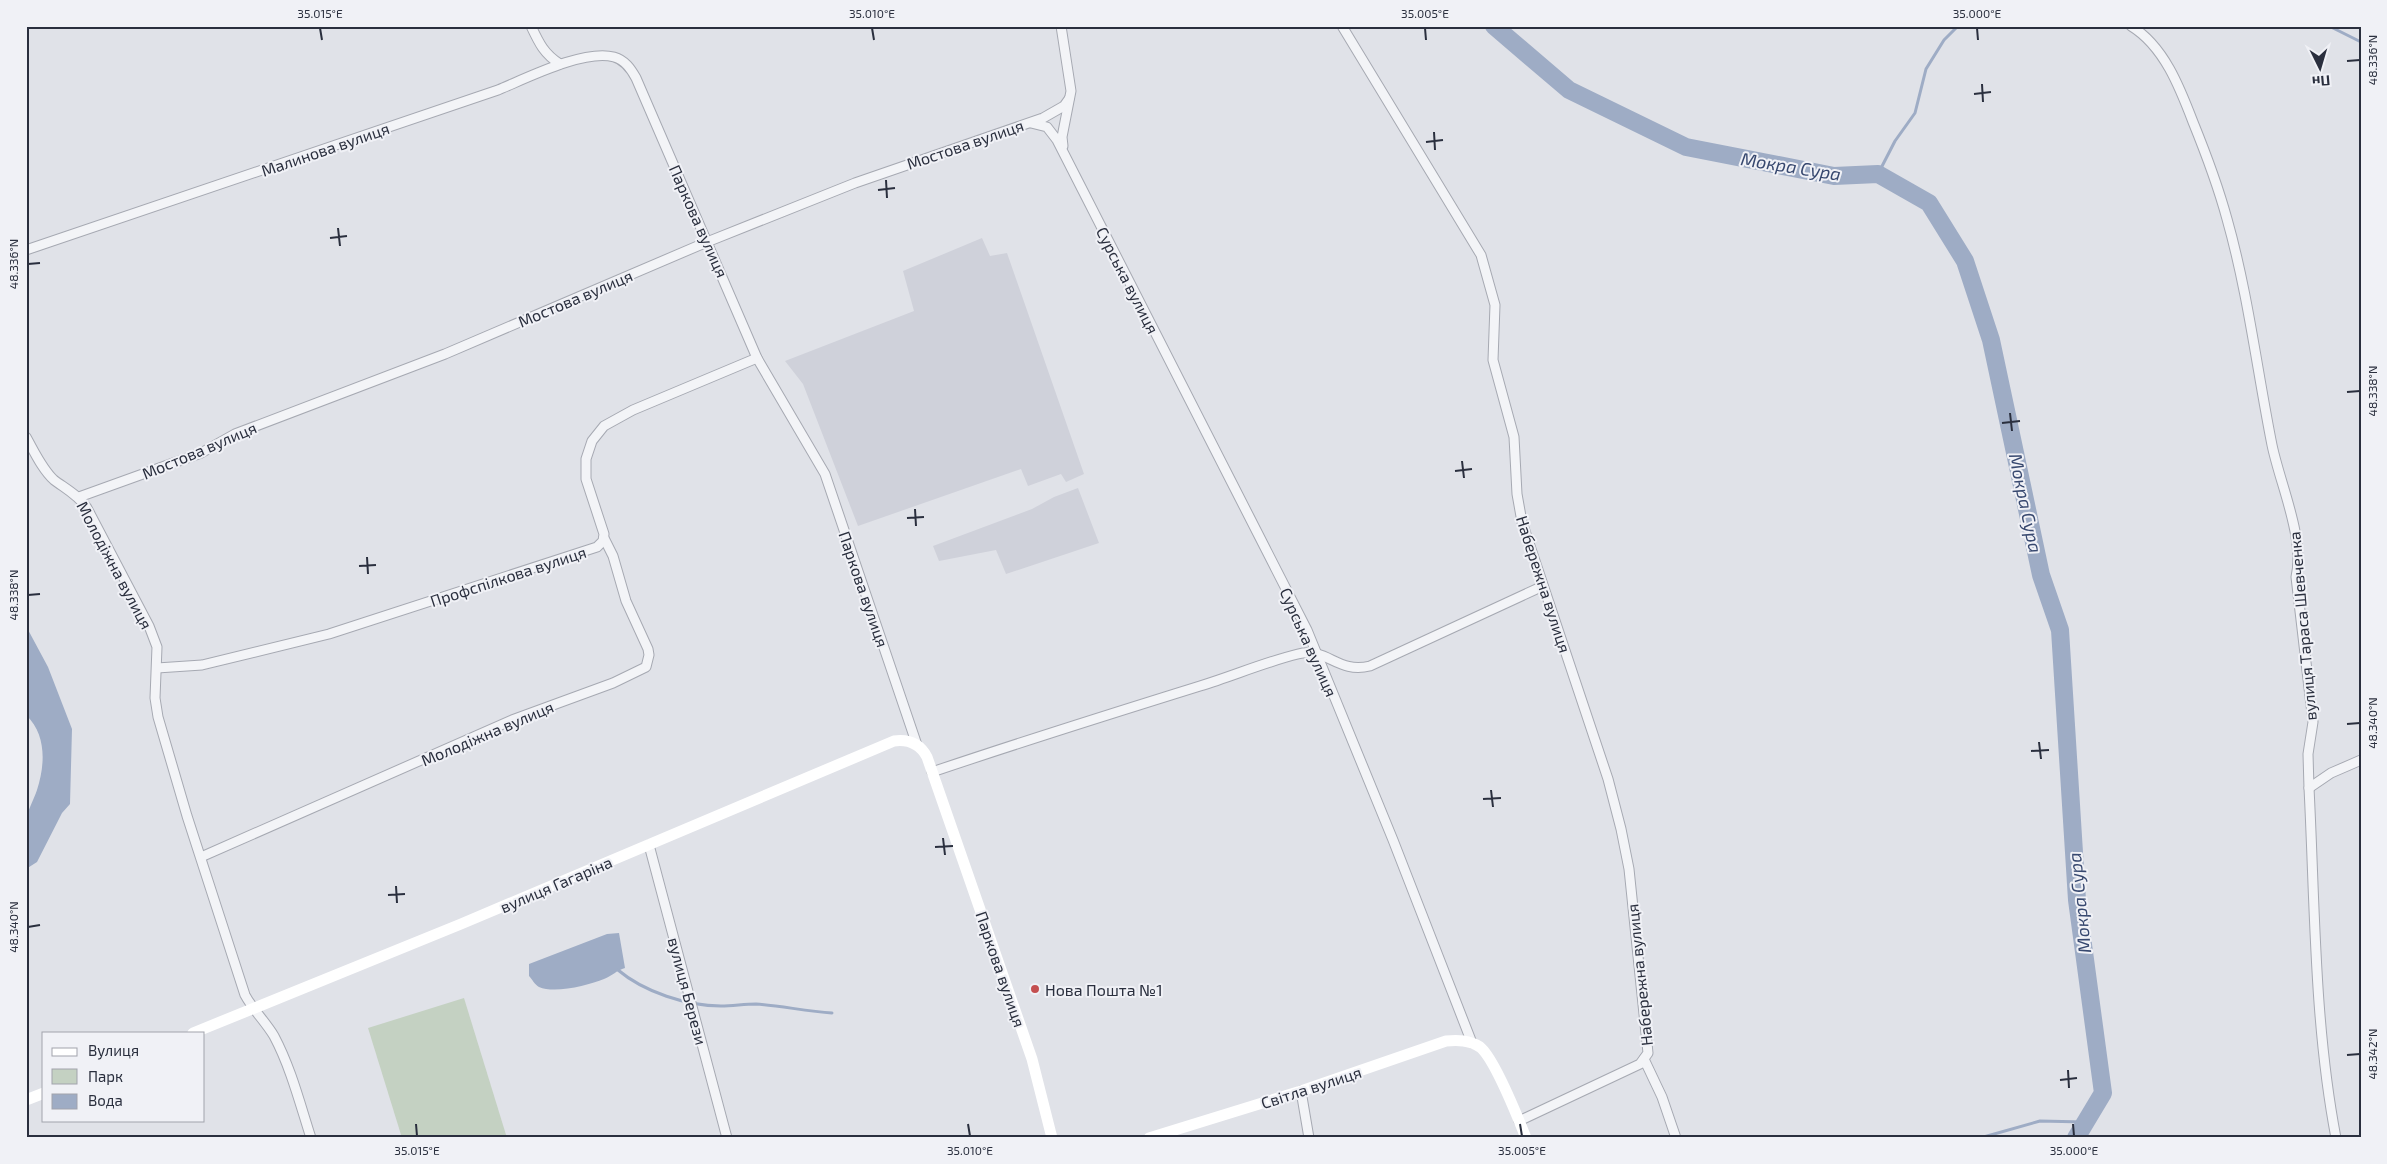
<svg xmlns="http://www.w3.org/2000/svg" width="2387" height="1164" font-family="'Exo 2',sans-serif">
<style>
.built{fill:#cfd1da}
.green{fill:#c4d1c2}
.water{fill:#9eacc5}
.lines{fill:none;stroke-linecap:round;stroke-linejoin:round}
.stream{stroke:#9eacc5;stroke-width:3}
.river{stroke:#9eacc5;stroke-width:18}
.street-casing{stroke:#a6a9b2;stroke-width:11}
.street{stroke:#f3f4f7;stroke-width:9}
.secondary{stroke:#fff;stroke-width:11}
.ticks{fill:none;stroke:#2a2f3e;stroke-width:2}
.poi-dot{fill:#c44f50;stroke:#f0f1f6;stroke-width:2}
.labels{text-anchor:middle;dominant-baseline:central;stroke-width:4;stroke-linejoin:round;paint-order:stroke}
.street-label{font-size:16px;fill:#2a2f3e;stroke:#f0f1f6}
.poi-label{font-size:16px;fill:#2a2f3e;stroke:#f0f1f6;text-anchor:start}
.water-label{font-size:18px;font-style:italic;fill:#37486f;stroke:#f0f1f6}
.neatline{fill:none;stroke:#2a2f3e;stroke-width:2}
.ticks-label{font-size:12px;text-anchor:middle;fill:#2a2f3e}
</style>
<rect width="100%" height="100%" fill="#e0e2e8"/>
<g class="built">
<polygon points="982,238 990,256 1007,253 1084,474 1066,482 1061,474 1028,486 1021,469 858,526 803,384 785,361 914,311 903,271"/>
<polygon points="1078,488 1099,543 1006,574 996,550 939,561 933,546 1032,509 1054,497"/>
</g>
<polygon class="green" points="464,998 507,1138 402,1138 368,1028"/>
<g class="water">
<path d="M26 626 48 667 72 729 70 804 62 813 37 862 26 869C26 853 24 835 26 819 28 810 34 799 37 790 45 765 47 735 26 715Z"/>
<path d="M619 933 625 968C617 970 612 976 604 979 589 985 555 994 539 987 535 985 532 979 529 976V964L607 934Z"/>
</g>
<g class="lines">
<g class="stream">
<polyline points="2329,26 2361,42"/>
<polyline points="1878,174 1895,141 1915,113 1926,69 1944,40 1958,26"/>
<path d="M618 970C644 992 687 1006 721 1006 733 1006 744 1004 756 1004 781 1006 806 1011 832 1013"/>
<polyline points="1980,1138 2040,1121 2084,1122"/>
</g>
<polyline class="river" points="1494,26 1569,90 1686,147 1834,176 1878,174 1929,203 1965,261 1991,340 2041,575 2060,630 2077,900 2103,1093 2076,1138"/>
<defs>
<g id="street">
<path d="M531 26C539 43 544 54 560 64"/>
<polyline points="1061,26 1071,91 1062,137 1063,146"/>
<polyline points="1342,26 1481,255 1495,305 1493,360 1514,437 1517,494 1522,522 1608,779 1621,829 1629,869 1648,1053 1640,1064 1519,1121"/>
<path d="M2131 26C2164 46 2180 88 2193 122 2206 154 2218 186 2227 219 2248 293 2257 370 2272 445 2280 484 2305 538 2296 577L2313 722 2308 754 2309 788C2315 904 2314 1023 2336 1138"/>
<polyline points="1031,123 1047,127 1057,140 1307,630 1393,840 1472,1043"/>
<path d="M26 250 498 90C527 78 584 49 614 57 625 60 631 69 636 78L757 358 825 474 917 745"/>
<path d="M26 437C34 451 42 469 54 480 66 489 78 495 87 508L149 626 157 647 155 698 158 717 187 816 245 995C253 1010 265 1021 274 1036 291 1068 300 1104 311 1138"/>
<polyline points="79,497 201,453 235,434 445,354 707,242 855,183 1043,118 1064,106 1069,99"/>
<polyline points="157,668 202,665 329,634 597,547 603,541 604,534 586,479 586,459 592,441 604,426 633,410 757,358"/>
<path d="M932 772C1021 742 1110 714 1200 686 1233 676 1265 662 1298 654 1328 647 1337 674 1370 666L1543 586"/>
<polyline points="2309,788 2331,773 2361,760"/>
<polyline points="649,845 727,1138"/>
<polyline points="201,857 512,720 613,683 646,667 649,655 648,649 626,601 613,556 604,538"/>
<polyline points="1644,1059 1662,1097 1676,1138"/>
<polyline points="1301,1091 1309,1138"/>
</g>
</defs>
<use href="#street" class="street-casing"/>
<use href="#street" class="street"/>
<g class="secondary">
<path d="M193 1033 461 924 894 741C909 739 920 744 927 757L1032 1059 1052 1138"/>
<polyline points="26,1100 44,1093"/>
<path d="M1149 1138 1301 1091 1446 1041C1458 1040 1469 1040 1480 1047 1495 1059 1518 1118 1526 1138"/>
</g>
</g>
<path class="ticks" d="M320 28 322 40M872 28 874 40M1425 28 1426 40M1977 28 1978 40M2347 61 2360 60M1982 84 1983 102M1974 94 1991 92M1434 132 1435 150M1426 142 1443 140M886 180 887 198M878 190 895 188M338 228 340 246M330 238 347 236M28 264 40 263M2347 392 2360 391M2010 413 2012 431M2002 423 2020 421M1462 461 1464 478M1455 471 1472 469M915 509 916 526M907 518 924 517M367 557 368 574M359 566 376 565M28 595 40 594M2347 724 2360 723M2039 742 2041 759M2031 751 2049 750M1491 790 1493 807M1483 799 1501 798M943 838 945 855M935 847 953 846M396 886 397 903M388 895 405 894M28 927 40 925M2347 1055 2360 1054M2068 1070 2069 1088M2060 1080 2077 1078M416 1124 417 1136M968 1124 970 1136M1520 1124 1522 1136M2073 1124 2074 1136"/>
<circle class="poi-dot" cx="1035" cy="989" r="5"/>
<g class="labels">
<g class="street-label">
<text transform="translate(965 144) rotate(-19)">Мостова вулиця</text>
<text transform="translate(325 149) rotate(-19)">Малинова вулиця</text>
<text transform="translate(699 221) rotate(66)">Паркова вулиця</text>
<text transform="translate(1128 280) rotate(63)">Сурська вулиця</text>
<text transform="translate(575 298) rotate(-23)">Мостова вулиця</text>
<text transform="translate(199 450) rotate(-23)">Мостова вулиця</text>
<text transform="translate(115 565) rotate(62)">Молодіжна вулиця</text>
<text transform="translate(508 576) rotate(-18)">Профспілкова вулиця</text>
<text transform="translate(1544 584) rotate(72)">Набережна вулиця</text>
<text transform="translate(864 589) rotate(71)">Паркова вулиця</text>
<text transform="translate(2302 626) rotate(-95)">вулиця Тараса Шевченка</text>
<text transform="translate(1309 642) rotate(66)">Сурська вулиця</text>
<text transform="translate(487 733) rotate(-23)">Молодіжна вулиця</text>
<text transform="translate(556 884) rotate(-23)">вулиця Гагаріна</text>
<text transform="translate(1001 969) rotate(71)">Паркова вулиця</text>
<text transform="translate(1639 975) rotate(-96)">Набережна вулиця</text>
<text transform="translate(688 991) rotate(75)">вулиця Берези</text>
<text transform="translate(1311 1087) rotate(-18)">Світла вулиця</text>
</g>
<g class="poi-label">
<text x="1045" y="989">Нова Пошта №1</text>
</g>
<g class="water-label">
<text transform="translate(1791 166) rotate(9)">Мокра Сура</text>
<text transform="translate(2026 503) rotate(78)">Мокра Сура</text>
<text transform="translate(2079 903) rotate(-96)">Мокра Сура</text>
</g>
</g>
<rect width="2387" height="1164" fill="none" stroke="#f0f1f6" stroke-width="55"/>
<rect x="42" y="1032" width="162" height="90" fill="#f0f1f6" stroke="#a1a3ac"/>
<rect x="52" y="1048" width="25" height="8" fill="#ffffff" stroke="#a1a3ac"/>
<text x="88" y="1056" font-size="15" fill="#2a2f3e">Вулиця</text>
<rect x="52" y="1069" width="25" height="15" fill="#c4d1c2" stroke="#a1a3ac"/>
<text x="88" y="1082" font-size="15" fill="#2a2f3e">Парк</text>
<rect x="52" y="1094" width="25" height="15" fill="#9eacc5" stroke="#a1a3ac"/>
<text x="88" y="1106" font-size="15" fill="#2a2f3e">Вода</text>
<g transform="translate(2320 68) rotate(175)" stroke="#f0f1f6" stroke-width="4" paint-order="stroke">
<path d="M0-4L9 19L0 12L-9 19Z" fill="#2a2f3e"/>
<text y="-8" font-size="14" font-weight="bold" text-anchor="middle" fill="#2a2f3e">Пн</text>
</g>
<rect x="28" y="28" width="2332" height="1108" class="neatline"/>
<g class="ticks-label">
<text x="320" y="18">35.015°E</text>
<text x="872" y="18">35.010°E</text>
<text x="1425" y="18">35.005°E</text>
<text x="1977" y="18">35.000°E</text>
<text transform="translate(2373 60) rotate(-90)" y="4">48.336°N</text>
<text transform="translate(14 264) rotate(-90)" y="4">48.336°N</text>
<text transform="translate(2373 391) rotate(-90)" y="4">48.338°N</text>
<text transform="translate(14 595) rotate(-90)" y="4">48.338°N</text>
<text transform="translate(2373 723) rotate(-90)" y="4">48.340°N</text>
<text transform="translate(14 927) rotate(-90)" y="4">48.340°N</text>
<text transform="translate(2373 1054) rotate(-90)" y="4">48.342°N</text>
<text x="417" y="1155">35.015°E</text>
<text x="970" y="1155">35.010°E</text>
<text x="1522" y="1155">35.005°E</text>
<text x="2074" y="1155">35.000°E</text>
</g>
</svg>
